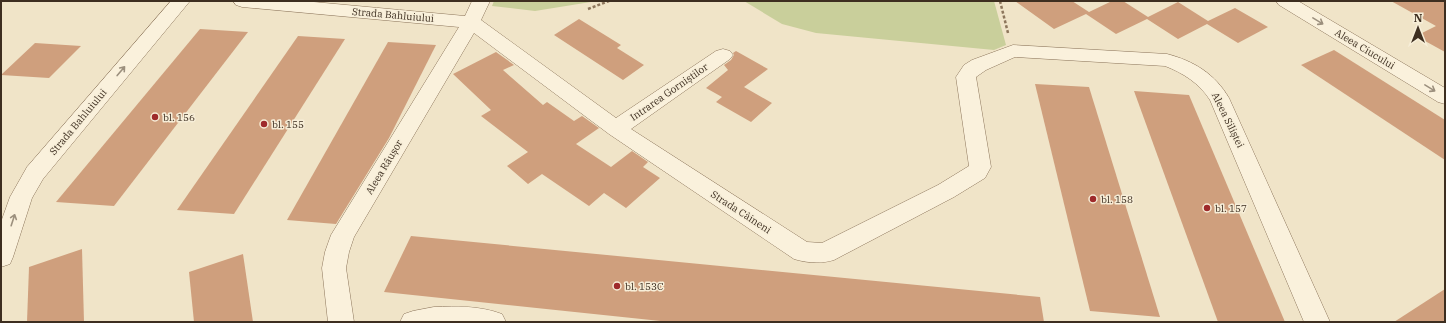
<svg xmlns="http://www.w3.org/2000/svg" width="1446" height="323" font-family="'IBM Plex Serif',serif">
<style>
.green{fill:#c9cf9b}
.building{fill:#cf9f7d}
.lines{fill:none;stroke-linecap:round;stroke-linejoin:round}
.minor-casing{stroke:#8d765c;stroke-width:1}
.path{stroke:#8d765c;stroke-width:2.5;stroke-dasharray:3 2;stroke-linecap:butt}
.minor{fill:#faf1dc;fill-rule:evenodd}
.oneway{stroke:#9c907e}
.poi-dot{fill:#9e2a2b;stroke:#f7eed8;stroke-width:1.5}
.labels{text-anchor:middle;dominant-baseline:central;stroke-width:3;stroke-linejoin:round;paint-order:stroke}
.street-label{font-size:10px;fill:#3d2e20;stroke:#f7eed8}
.poi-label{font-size:10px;fill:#3d2e20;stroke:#f7eed8;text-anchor:start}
</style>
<rect width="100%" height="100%" fill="#f0e4c8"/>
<g class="green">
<polygon points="494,1 597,1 535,11 492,6"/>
<polygon points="744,1 994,1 1006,45 994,50 816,33 782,24"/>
</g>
<g class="building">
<polygon points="1015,1 1072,1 1089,12 1112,1 1123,1 1148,17 1178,2 1208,21 1235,8 1268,27 1238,43 1207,24 1178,39 1147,19 1116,34 1086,14 1054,29"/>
<polygon points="1391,1 1445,1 1445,52 1416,36 1436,26"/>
<polygon points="579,19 621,45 617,48 644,65 623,80 554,35"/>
<polygon points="200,29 248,32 114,206 56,202"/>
<polygon points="298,36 345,39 234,214 177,210"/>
<polygon points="388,42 436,45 389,138 336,224 287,220"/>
<polygon points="35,43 81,46 49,78 1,75"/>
<polygon points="1334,50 1445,120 1445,160 1301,65"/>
<polygon points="736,51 768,69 744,87 772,103 751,122 716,102 722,97 706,88 728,70 724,65 731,60 734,55 733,53"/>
<polygon points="496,52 514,65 503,70 543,105 547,102 574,121 582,116 599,128 576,144 611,167 632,151 648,162 643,167 660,178 626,208 604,193 589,206 542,174 528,184 507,166 528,152 481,116 491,110 453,74"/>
<polygon points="1035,84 1089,87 1160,317 1090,311"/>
<polygon points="1134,91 1189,95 1285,322 1218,322"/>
<polygon points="411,236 1040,297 1044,322 670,322 384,292"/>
<polygon points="82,249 84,322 27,322 29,267"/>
<polygon points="243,254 253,322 194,322 189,272"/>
<polygon points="1445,289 1445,322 1394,322"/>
</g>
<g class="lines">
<defs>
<g id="minor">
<polygon points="171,1 190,1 43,179 32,198 13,257 10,264 1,267 1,222 10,197 27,167"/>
<path d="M233 1H303L465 16 472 1H490L481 20 616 118 716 51 723 49 730 51 733 55 730 59 631 129 807 242 822 243 938 185 969 166 956 77 964 65 972 60 1013 45 1167 54C1194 61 1215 74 1229 98L1330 322H1304L1210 100C1199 83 1183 73 1165 66L1015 57 986 70 976 77 991 167 985 178 954 197 834 260C821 264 807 263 794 259L609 134 474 33 354 237 349 252 346 268 354 322H328L322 268 325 252 331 235 459 27 242 7 236 5Z"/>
<polygon points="1276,1 1298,1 1445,88 1445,104 1438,102 1279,5"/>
<path d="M434 307C457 306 481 306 502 314L506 322H400L404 314 413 311Z"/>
</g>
</defs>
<use href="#minor" class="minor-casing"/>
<g class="path">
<polyline points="1000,1 1008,33"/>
<polyline points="588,9 609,1"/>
</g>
<use href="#minor" class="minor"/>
</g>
<defs><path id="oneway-shaft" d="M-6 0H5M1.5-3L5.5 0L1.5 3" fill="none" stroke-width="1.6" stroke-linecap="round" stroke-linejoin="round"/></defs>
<g class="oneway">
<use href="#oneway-shaft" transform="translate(1318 21) rotate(31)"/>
<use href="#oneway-shaft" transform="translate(121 71) rotate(-50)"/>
<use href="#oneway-shaft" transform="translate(1430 88) rotate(31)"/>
<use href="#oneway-shaft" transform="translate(13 220) rotate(-72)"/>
</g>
<g class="poi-dot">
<circle cx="155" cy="117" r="4"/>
<circle cx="264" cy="124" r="4"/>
<circle cx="1093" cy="199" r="4"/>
<circle cx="1207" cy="208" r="4"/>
<circle cx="617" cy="286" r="4"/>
</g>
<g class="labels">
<g class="street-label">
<text transform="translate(393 15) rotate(5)">Strada Bahluiului</text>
<text transform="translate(1365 49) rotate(31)">Aleea Ciucului</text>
<text transform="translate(669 92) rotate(-35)">Intrarea Gorniștilor</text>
<text transform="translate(1228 120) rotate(64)">Aleea Siliștei</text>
<text transform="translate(78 122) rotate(-50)">Strada Bahluiului</text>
<text transform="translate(384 167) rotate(-59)">Aleea Râușor</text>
<text transform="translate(741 212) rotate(33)">Strada Câineni</text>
</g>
<g class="poi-label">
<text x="163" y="117">bl. 156</text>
<text x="272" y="124">bl. 155</text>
<text x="1101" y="199">bl. 158</text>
<text x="1215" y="208">bl. 157</text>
<text x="625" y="286">bl. 153C</text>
</g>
</g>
<rect width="1446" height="323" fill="none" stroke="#3d2e20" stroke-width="4"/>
<g transform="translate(1418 28)" stroke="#f7eed8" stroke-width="3" paint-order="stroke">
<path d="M0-3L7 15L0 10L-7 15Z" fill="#3d2e20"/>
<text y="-6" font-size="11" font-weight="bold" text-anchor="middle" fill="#3d2e20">N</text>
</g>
</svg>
